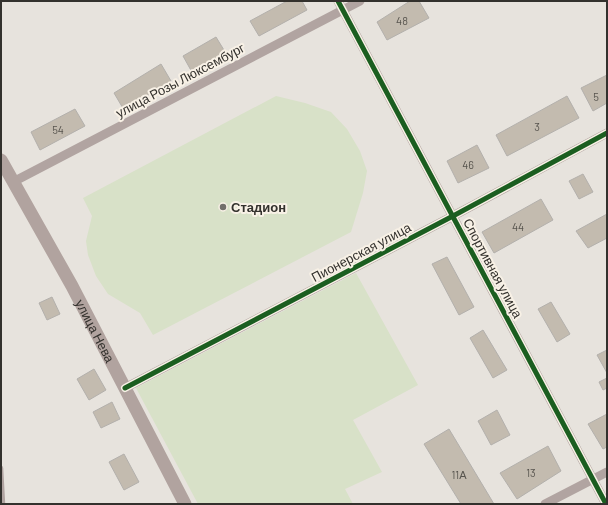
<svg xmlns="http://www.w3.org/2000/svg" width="608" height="505" font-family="Barlow,sans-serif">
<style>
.green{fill:#d8e1c8}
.building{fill:#c3bbaf;stroke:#b3b0ac}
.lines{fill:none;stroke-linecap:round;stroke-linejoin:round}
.lane{stroke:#b1a4a1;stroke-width:4.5}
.street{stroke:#b1a4a1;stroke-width:9}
.secondary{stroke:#b1a39f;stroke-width:13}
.cycleway-casing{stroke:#f8f1e6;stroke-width:8}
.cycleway{stroke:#1b5e20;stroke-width:5}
.poi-dot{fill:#726f6b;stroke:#f8f1e6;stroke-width:1.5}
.labels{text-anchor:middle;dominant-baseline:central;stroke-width:4;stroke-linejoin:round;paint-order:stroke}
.number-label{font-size:11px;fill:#57544e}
.street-label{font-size:13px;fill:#33312d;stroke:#f8f1e6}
.poi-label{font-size:13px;font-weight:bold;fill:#33312d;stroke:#f8f1e6;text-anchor:start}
</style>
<rect width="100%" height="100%" fill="#e7e3dd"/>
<g class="green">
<polygon points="276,96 305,103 331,112 347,129 360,151 367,171 363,193 351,232 153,335 140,313 108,294 96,276 88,255 86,241 92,216 83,198"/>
<polygon points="356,273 418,385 353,420 382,472 345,489 353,504 198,504 136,388"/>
</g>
<g class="building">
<polygon points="287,1 302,1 307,10 259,36 250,21"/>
<polygon points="410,1 419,1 429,18 387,40 377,22"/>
<polygon points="216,37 227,55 193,74 183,56"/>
<polygon points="161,64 171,81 124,110 114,93"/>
<polygon points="607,75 607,103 593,111 581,88"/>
<polygon points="567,96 579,118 507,156 496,135"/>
<polygon points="75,109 85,126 40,150 31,132"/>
<polygon points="477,145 489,168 458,183 447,161"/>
<polygon points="583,174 593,192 579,199 569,181"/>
<polygon points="541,199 553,220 494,253 482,232"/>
<polygon points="607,214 607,238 588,248 576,231"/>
<polygon points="447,257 474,307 459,315 432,264"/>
<polygon points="52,297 60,314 47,320 39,303"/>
<polygon points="551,302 570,334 557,342 538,309"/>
<polygon points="483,330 507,370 493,378 470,338"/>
<polygon points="607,350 607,373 597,355"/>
<polygon points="94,369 106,390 89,400 77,379"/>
<polygon points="607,378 607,388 603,390 599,382"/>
<polygon points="112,402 120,419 101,428 93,412"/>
<polygon points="497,410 510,435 491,445 478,421"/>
<polygon points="607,414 607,447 603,449 588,424"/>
<polygon points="449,429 494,504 461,504 424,444"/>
<polygon points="548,446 561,471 517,499 500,473"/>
<polygon points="124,454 139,482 124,490 109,462"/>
</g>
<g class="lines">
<polyline class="lane" points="1,468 3,504"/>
<g class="street">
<polyline points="338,1 606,504"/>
<polyline points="13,182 360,1"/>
<polyline points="125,388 453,216 607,133"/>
<polyline points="545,504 607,472"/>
</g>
<path class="secondary" id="s1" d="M1 160 72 286 185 504"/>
<defs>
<g id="cycleway">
<polyline points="338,1 606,504"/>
<polyline points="125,388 453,216 607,133"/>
</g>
</defs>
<use href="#cycleway" class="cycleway-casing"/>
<use href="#cycleway" class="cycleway"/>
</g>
<circle class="poi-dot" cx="223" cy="207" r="4"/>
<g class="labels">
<g class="number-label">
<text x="402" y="20">48</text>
<text x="596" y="96">5</text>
<text x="537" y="126">3</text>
<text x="58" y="129">54</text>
<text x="468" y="164">46</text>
<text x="518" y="226">44</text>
<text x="531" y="472">13</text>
<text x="459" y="474">11А</text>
</g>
<g class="street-label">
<text transform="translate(180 80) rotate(-28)">улица Розы Люксембург</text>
<text transform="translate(361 252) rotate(-28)">Пионерская улица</text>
<text transform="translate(493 268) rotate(62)">Спортивная улица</text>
<text stroke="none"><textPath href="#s1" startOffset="195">улица Нева</textPath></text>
</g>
<g class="poi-label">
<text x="231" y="207">Стадион</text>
</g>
</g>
<rect width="608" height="505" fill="none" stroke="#33312d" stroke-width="4"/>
</svg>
